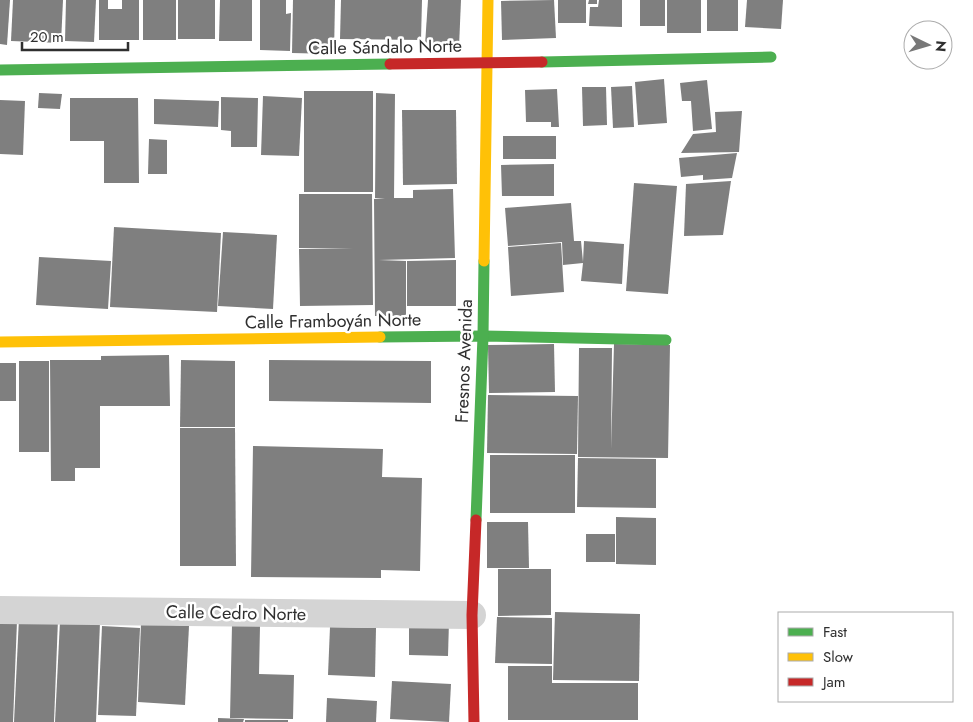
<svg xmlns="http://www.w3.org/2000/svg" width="973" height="722" font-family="Jost,sans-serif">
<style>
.building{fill:#7f7f7f}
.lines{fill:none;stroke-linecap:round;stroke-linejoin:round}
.street{stroke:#d4d4d4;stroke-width:28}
.fast{stroke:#4caf50;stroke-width:11}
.slow{stroke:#ffc107;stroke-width:11}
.jam{stroke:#c62828;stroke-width:11}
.labels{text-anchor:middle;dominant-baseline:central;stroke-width:5;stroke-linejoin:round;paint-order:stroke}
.street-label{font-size:18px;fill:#2f2f2f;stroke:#fff}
</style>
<rect width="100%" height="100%" fill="#fff"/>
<g class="building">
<polygon points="0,0 10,0 7,45 0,44"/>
<polygon points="13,0 63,0 61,43 11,41"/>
<polygon points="66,0 96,0 94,42 65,41"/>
<polygon points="99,0 108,0 108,9 122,9 122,0 139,0 139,40 99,40"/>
<rect x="143" y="0" width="33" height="40"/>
<rect x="178" y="0" width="37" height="39"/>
<polygon points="220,0 252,0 252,41 219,41"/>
<polygon points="260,0 286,0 286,14 291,13 290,51 260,50"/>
<polygon points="293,0 335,0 334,54 292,53"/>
<polygon points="341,0 422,0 421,40 340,39"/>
<polygon points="428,0 461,0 459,47 425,45"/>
<polygon points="554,0 556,38 502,40 501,1"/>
<rect x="558" y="0" width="28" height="23"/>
<polygon points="589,0 597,0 597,4 588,4"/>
<polygon points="599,0 622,0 622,27 589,26 590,7 598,7"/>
<rect x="640" y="0" width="25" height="26"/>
<rect x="667" y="0" width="34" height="33"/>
<rect x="707" y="0" width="31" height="31"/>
<polygon points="747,0 783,0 781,29 745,27"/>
<polygon points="664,79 667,123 638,125 635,82"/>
<polygon points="707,80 712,129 693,131 691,101 682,101 680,83"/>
<polygon points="632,86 634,127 613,128 611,87"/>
<polygon points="582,87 606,87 607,125 583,126"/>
<polygon points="557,89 559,127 551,127 551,122 526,122 525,90"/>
<rect x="304" y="91" width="69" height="101"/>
<polygon points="39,93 62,94 60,109 38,108"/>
<polygon points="376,93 395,94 394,198 413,198 413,190 453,189 455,258 379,260 406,261 406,316 375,316 374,199 385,198 375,198"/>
<polygon points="263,96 302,98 299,156 261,155"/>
<polygon points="221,97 258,98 257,147 231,147 231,131 221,130"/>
<polygon points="70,98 138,98 139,183 104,183 104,141 70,141"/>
<polygon points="154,99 219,101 218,127 154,124"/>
<polygon points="0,100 25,101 23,155 0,154"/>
<polygon points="402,110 456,110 457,184 403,185"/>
<polygon points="742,111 739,152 681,153 693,134 716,132 715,112"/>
<rect x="503" y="136" width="53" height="23"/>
<polygon points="149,139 167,140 167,174 148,174"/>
<polygon points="737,153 732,178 703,180 703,175 681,177 679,158"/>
<polygon points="554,164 554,196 502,196 501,165"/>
<polygon points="731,181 723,235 684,236 686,184"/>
<polygon points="634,183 677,186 668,294 626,291"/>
<polygon points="299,194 372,194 373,305 300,306 299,249 353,249 299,248"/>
<polygon points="571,203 574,241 581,241 583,262 584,241 624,244 622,284 581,281 583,263 563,265 562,242 508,246 505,208"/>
<polygon points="114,227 221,233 217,312 110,307"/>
<polygon points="223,232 277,235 273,309 218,306"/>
<polygon points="561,243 564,292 511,296 508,247"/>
<polygon points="39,257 111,261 108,309 36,305"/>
<polygon points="456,260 456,306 407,306 407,261"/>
<polygon points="554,344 555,392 489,393 488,345"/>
<polygon points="614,344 670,345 668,458 578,457 579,348 612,348 611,449"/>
<polygon points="169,355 170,406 100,406 100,468 75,468 75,481 51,481 50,360 101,360 101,356"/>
<polygon points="181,360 235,361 235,427 180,427"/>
<polygon points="269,360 431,361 431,403 269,401"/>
<rect x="19" y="361" width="30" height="91"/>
<rect x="0" y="363" width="16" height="38"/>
<polygon points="488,395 578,396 577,454 487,453"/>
<polygon points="180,428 235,428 236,566 180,566"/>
<polygon points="253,446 383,449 382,477 422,478 420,571 381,570 381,578 251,577"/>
<rect x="490" y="455" width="85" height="58"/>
<polygon points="578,458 656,459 656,508 577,507"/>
<polygon points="616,517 656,518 656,565 616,564"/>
<polygon points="487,522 528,522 529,568 487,568"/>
<rect x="586" y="534" width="29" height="28"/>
<polygon points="498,569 551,569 551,615 498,616"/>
<polygon points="555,612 640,614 639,681 553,680"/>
<polygon points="497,617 552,618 552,664 495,663"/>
<polygon points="19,618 58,619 54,722 14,722"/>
<polygon points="409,619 449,621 448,656 409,655"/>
<polygon points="0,621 17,621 13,722 0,722"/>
<polygon points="60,621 100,622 96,722 55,722"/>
<polygon points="141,623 189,626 185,705 138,702"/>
<polygon points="232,625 260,626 259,674 294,675 293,719 230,718"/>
<polygon points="102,626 140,628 136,716 98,715"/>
<polygon points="330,627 376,628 375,677 328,675"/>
<polygon points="508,666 552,666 552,683 638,683 638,720 508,720"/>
<polygon points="392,681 451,684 449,722 390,719"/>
<polygon points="327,698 377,701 376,722 326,722"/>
<polygon points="218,718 244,719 243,722 218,722"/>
<rect x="245" y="720" width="43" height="2"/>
</g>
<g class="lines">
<polyline class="street" points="0,610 472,615"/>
<g class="fast">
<polyline points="542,62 771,57"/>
<polyline points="0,70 390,64"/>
<polyline points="380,337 483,336 666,340"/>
<polyline points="476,520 483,336 484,261"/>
</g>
<g class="slow">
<polyline points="484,261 488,0"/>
<polyline points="0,342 380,337"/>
</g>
<g class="jam">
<polyline points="390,64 542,62"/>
<polyline points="474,722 472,615 476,520"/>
</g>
</g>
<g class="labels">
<g class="street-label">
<text transform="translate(385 47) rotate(-1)">Calle Sándalo Norte</text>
<text transform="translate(333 321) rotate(-1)">Calle Framboyán Norte</text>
<text transform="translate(464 361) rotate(-88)">Fresnos Avenida</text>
<text transform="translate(236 613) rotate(1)">Calle Cedro Norte</text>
</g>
</g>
<rect x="778" y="612" width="175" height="90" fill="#ffffff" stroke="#acacac"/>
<rect x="788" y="628" width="25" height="8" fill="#4caf50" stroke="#acacac"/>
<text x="823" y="637" font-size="15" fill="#2f2f2f">Fast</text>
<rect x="788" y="653" width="25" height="8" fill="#ffc107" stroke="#acacac"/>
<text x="823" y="662" font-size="15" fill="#2f2f2f">Slow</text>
<rect x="788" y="678" width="25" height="8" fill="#c62828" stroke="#acacac"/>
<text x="823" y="687" font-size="15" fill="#2f2f2f">Jam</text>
<g transform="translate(928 45) rotate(95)"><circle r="24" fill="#ffffff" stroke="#acacac"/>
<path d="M0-4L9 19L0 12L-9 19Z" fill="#787878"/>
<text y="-8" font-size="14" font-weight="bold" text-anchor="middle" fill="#2f2f2f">N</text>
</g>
<path d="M22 42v8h106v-8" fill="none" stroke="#2f2f2f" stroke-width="2.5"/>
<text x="30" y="42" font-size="15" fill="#2f2f2f" stroke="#ffffff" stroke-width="4" paint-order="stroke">20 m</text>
</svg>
